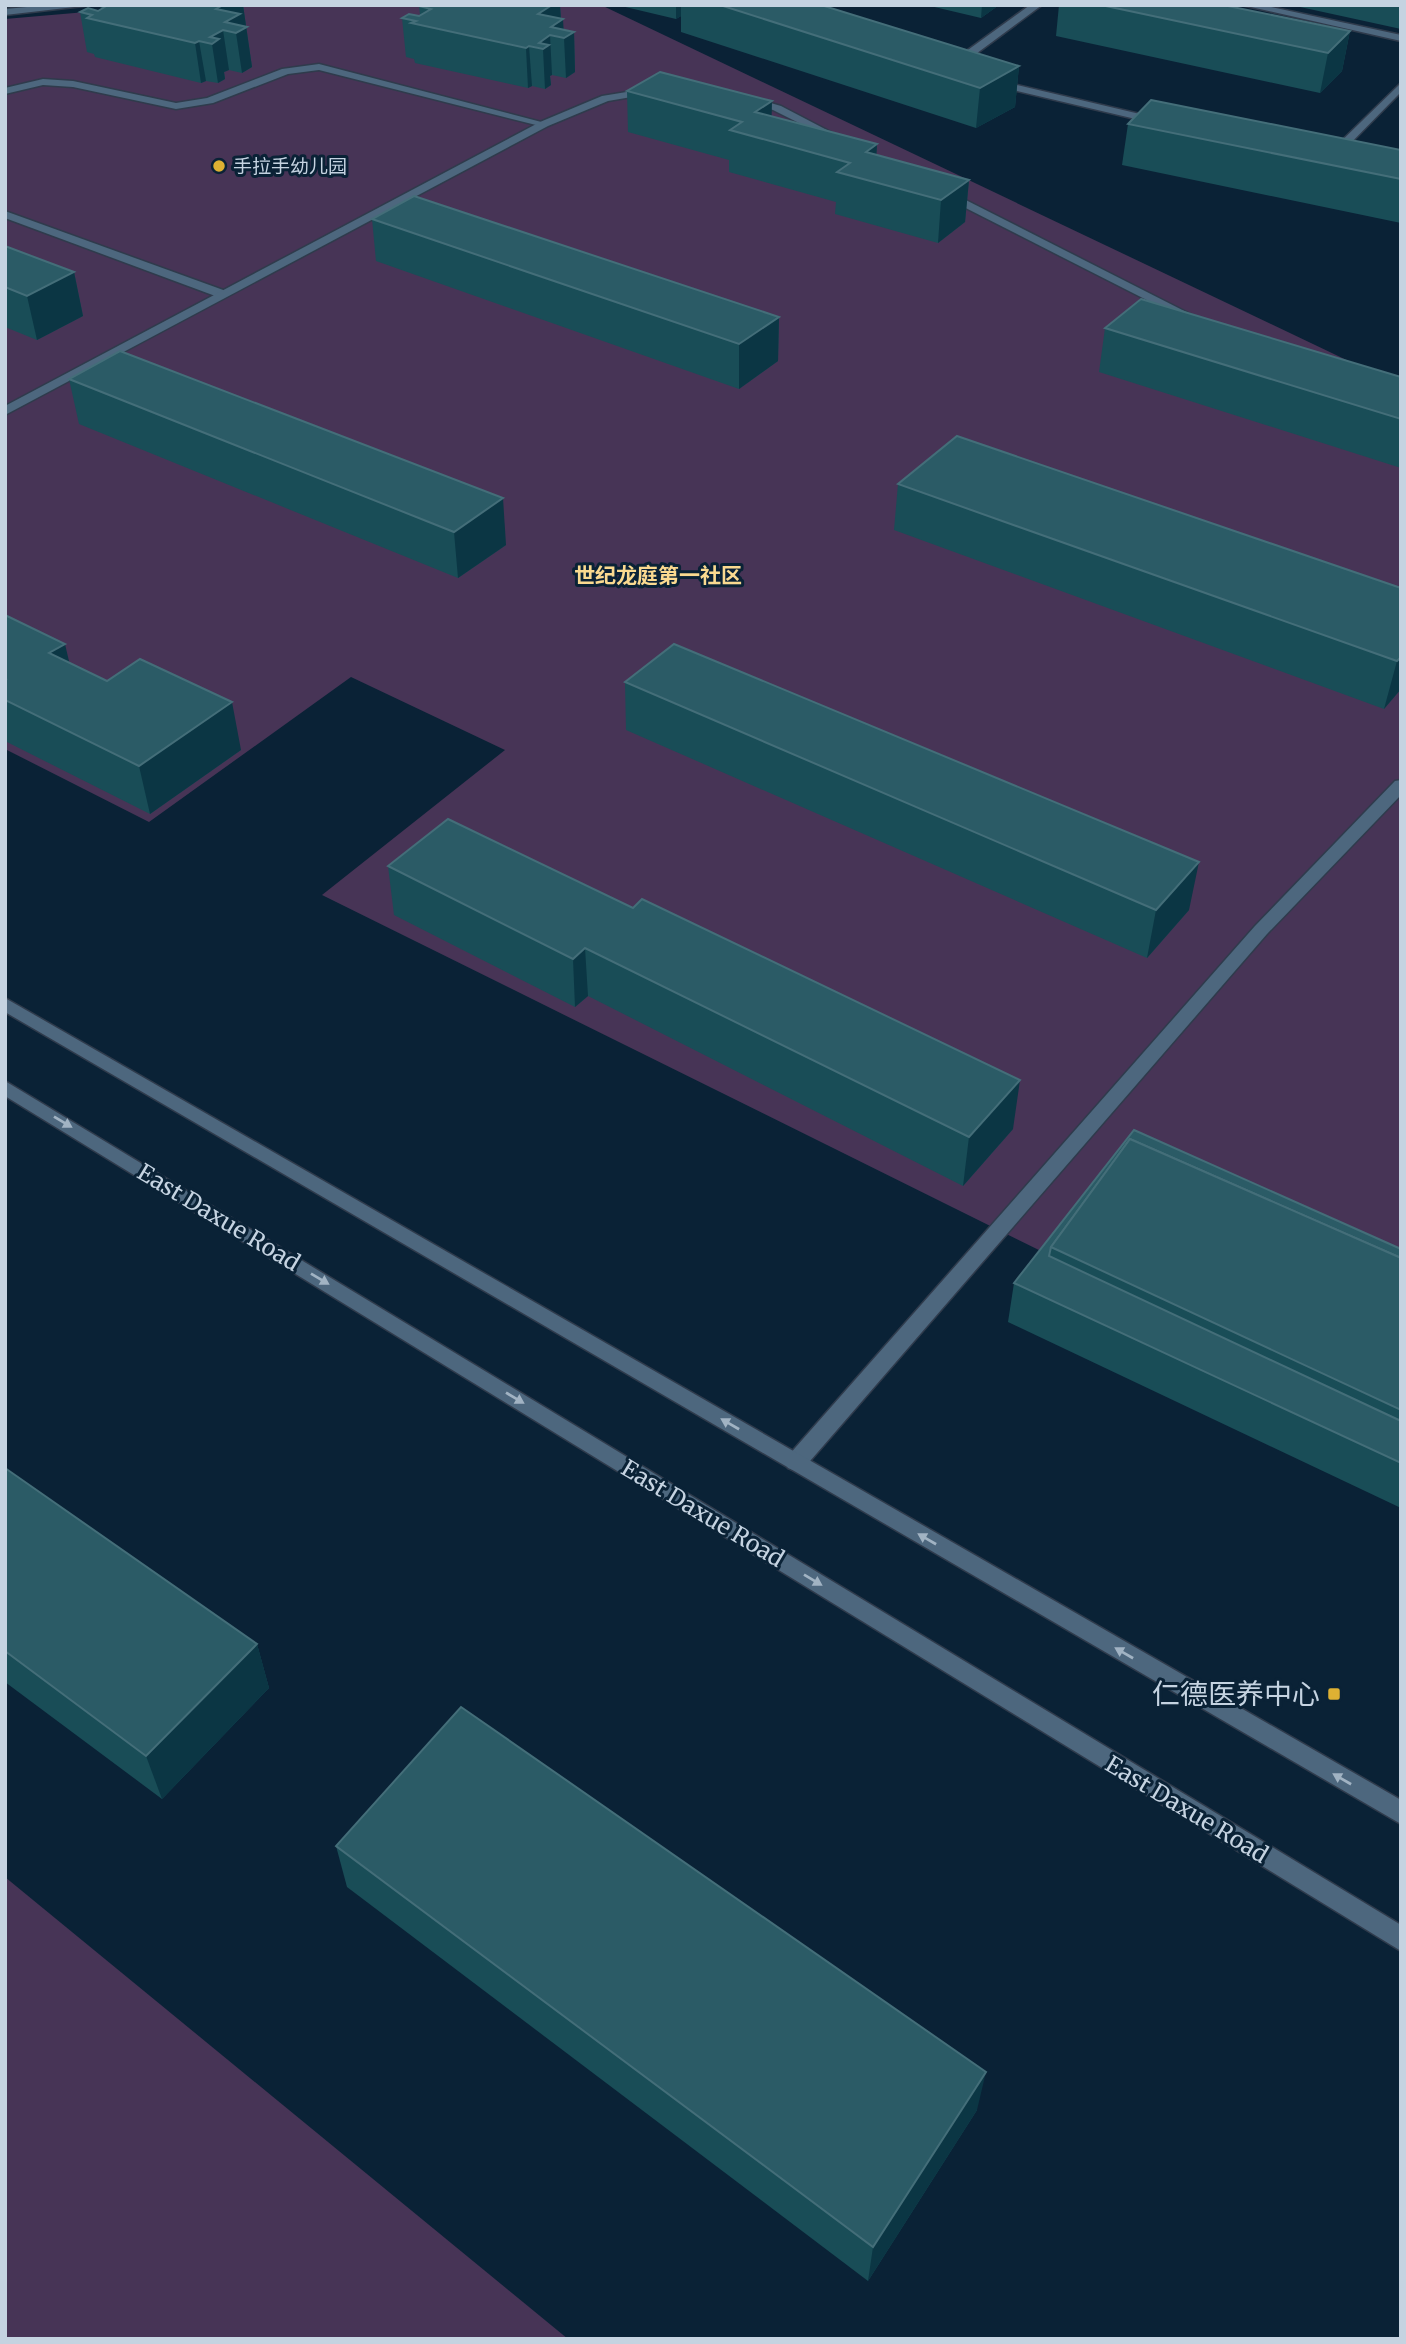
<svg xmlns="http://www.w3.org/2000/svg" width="1406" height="2344" font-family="Merriweather,'Noto Sans SC',serif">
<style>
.green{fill:#473456}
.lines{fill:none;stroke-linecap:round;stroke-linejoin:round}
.service-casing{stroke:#2f3b4c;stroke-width:3}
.minor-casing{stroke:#2f3b4c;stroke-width:3}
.secondary-casing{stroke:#2f3b4c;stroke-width:3}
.service{fill:#4d677e;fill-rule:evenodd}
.minor{fill:#4d677e;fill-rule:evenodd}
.secondary{fill:#4d677e;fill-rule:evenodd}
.wall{fill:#194d57}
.shaded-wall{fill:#0b3644}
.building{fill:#2b5b66;stroke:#446e79;stroke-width:2}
.oneway{fill:#a1b3c3}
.poi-dot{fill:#deb133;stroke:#0a2236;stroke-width:2.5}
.labels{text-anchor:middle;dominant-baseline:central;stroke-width:6;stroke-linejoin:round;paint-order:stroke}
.far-poi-label{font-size:19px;fill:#c5d3e1;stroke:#0a2236;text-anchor:start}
.far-quarter-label{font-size:21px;font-weight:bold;fill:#fada90;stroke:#0a2236}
.street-label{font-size:23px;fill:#c5d3e1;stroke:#0a2236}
.near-poi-label{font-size:28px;fill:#c5d3e1;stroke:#0a2236;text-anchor:end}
</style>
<rect width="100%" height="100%" fill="#0a2236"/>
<g class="green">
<polygon points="167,5 601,5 1401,386 1401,1309 1045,1253 322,895 505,750 351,677 149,822 5,749 5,19"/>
<polygon points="5,1877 568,2339 5,2339"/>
</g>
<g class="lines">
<defs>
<g id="service">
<polygon points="1030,5 1042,5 965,62 968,68 954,64 954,60"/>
<polygon points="1242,5 1262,5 1401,35 1401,41"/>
<polygon points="319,64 549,124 544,127 319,70 288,74 213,103 176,109 73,87 43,85 5,94 5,88 43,79 73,81 176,103 207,98 282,69"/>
<polygon points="992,79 1161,119 1166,122 1161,125 988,84 987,82"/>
<polygon points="1401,83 1401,92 1335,159 1327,159 1327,155"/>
<polygon points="5,211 226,291 228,294 218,297 5,218"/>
</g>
<g id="minor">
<polygon points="49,5 92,5 5,15 5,9"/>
<polygon points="651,88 656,91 655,93 608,101 548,126 5,415 5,406 540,122 602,96"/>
<polygon points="747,96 781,106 846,140 837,142 773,110 743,101 742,99"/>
<polygon points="942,192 950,192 1200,319 1190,322 942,196"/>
<polygon points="1401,780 1401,795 1267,934 804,1468 796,1471 788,1468 785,1462 788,1456 1255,926 1395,781"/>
</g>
<g id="secondary">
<polygon points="5,998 1401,1800 1401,1824 5,1012"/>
<polygon points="5,1081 1401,1925 1401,1951 5,1096"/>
</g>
</defs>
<use href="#service" class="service-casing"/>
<use href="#minor" class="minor-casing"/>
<use href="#secondary" class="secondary-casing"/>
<use href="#service" class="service"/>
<use href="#minor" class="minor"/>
<use href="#secondary" class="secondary"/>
</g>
<g class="wall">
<polygon points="100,5 243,5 252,67 242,73 229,70 224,72 225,79 218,83 206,81 201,83 95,57 94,54 87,52 80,12 98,11 101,9"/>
<polygon points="421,5 560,5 561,19 564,30 574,32 575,72 566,78 552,75 550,76 551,85 545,89 532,86 528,88 415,63 414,59 406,57 402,18 420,15 419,6"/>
<polygon points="617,5 821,5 1019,66 1015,107 976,128 681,32 681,16 676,19"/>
<polygon points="926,5 999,5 981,18"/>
<polygon points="1059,5 1223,5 1350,31 1342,71 1320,93 1056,36"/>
<polygon points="1291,5 1401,5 1401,29"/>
<polygon points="627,91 771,116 877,144 876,155 969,180 965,222 938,243 835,214 836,202 729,172 729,160 628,132"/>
<polygon points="1128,124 1401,150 1401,223 1122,165"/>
<polygon points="372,219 779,317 778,361 739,389 376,261"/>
<polygon points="5,246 74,272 83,316 37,340 5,327"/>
<polygon points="1105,328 1401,377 1401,468 1099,372"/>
<polygon points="69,379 506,545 458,578 79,424"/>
<polygon points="898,484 1401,588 1401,689 1384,709 894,530"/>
<polygon points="5,615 69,663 107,681 241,750 150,814 5,741"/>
<polygon points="625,682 1189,910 1147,958 626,730"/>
<polygon points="388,866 633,908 1013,1129 963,1186 588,996 575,1007 394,915"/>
<polygon points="1134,1130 1401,1249 1401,1508 1008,1322 1014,1283"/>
<polygon points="5,1468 257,1644 269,1688 162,1799 5,1682"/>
<polygon points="336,1846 977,2110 868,2281 347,1887"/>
</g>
<g class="shaded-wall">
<polygon points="223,5 243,5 252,67 242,73 236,33 223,30 229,70 224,72 225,79 218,83 212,44 210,37 216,9"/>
<polygon points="552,5 560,5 561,21 563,19 564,38 550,35 552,75 550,76 551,85 545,89 543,49 539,48 538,14"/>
<polygon points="676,5 681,5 681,16 676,19"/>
<polygon points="982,5 999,5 981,18"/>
<polygon points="1350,31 1342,71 1320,93 1328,53"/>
<polygon points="574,32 575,72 566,78 564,38"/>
<polygon points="199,41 206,81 201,83 195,43"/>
<polygon points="529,46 532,86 528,88 526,48"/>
<polygon points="1019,66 1015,107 976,128 980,88"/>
<polygon points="772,101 771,141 755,112"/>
<polygon points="877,144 875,182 866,152"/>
<polygon points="969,180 965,222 938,243 941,200"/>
<polygon points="74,272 83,316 37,340 27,296"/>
<polygon points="779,317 778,361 739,389 739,344"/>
<polygon points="503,498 506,545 458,578 454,532"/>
<polygon points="65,644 76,691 49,653"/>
<polygon points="1401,657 1401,689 1384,709 1397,661"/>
<polygon points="232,702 241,750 150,814 139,766"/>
<polygon points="1199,862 1189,910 1147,958 1156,910"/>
<polygon points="585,948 588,996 575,1007 573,959"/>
<polygon points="1020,1080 1013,1129 963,1186 969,1137"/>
<polygon points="257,1644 269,1688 162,1799 146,1756"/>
<polygon points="986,2072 977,2110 868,2281 873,2247"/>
</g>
<g class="building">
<polygon points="108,5 223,5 216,9 240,14 225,22 247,27 236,33 223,30 210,37 219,39 212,44 199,41 195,43 87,18 92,15 80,12 88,8 98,11"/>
<polygon points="421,5 552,5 538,14 563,19 551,27 574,32 564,38 550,35 539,43 549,45 543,49 529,46 526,48 411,23 416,21 402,18 409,14 419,16 431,9 419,6"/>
<polygon points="720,5 821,5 1019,66 980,88"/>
<polygon points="1101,5 1223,5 1350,31 1328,53"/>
<polygon points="660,72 772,101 755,112 877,144 866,152 969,180 941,200 837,172 850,163 730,130 742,122 627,91"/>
<polygon points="1151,100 1401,150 1401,179 1128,124"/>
<polygon points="414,196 779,317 739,344 372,219"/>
<polygon points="5,246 74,272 27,296 5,287"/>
<polygon points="1141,299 1401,377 1401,419 1105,328"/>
<polygon points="120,351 503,498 454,532 69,379"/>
<polygon points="957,436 1401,588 1401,657 1397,661 898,484"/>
<polygon points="5,615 65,644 49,653 107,681 140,659 232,702 139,766 5,700 5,680 7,679 5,679"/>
<polygon points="674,644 1199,862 1156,910 625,682"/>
<polygon points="448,819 633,908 642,899 1020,1080 969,1137 585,948 573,959 388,866"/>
<polygon points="1134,1130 1401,1249 1401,1258 1130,1139 1051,1247 1049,1256 1401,1421 1401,1463 1014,1283"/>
<polygon points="1130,1139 1401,1258 1401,1410 1051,1247"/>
<polygon points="5,1468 257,1644 146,1756 5,1651"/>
<polygon points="461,1707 986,2072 873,2247 336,1846"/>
</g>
<defs><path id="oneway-solid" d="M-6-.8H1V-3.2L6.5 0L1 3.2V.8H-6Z" transform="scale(1.75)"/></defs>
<g class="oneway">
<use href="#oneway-solid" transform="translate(63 1122) rotate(31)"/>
<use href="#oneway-solid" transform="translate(320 1279) rotate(31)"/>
<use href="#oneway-solid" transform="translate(515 1398) rotate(31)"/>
<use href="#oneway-solid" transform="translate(730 1424) rotate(-150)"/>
<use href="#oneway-solid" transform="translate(927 1539) rotate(-150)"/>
<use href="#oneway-solid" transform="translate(813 1580) rotate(31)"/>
<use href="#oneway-solid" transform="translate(1124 1653) rotate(-150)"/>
<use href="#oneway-solid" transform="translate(1342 1779) rotate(-150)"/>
</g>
<g class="poi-dot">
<circle cx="219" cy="166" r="7"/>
<rect x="1327" y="1687" width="14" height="14" rx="3.5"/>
</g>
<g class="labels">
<g class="far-poi-label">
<text x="233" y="166">手拉手幼儿园</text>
</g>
<g class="far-quarter-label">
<text x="658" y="575">世纪龙庭第一社区</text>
</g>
<g class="street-label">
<text transform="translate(219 1217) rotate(31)">East Daxue Road</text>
<text transform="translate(703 1513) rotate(31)">East Daxue Road</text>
<text transform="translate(1187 1809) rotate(31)">East Daxue Road</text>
</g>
<g class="near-poi-label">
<text x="1320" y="1694">仁德医养中心</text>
</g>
</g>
<rect width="1406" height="2344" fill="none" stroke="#c5d3e1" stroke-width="14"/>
</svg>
